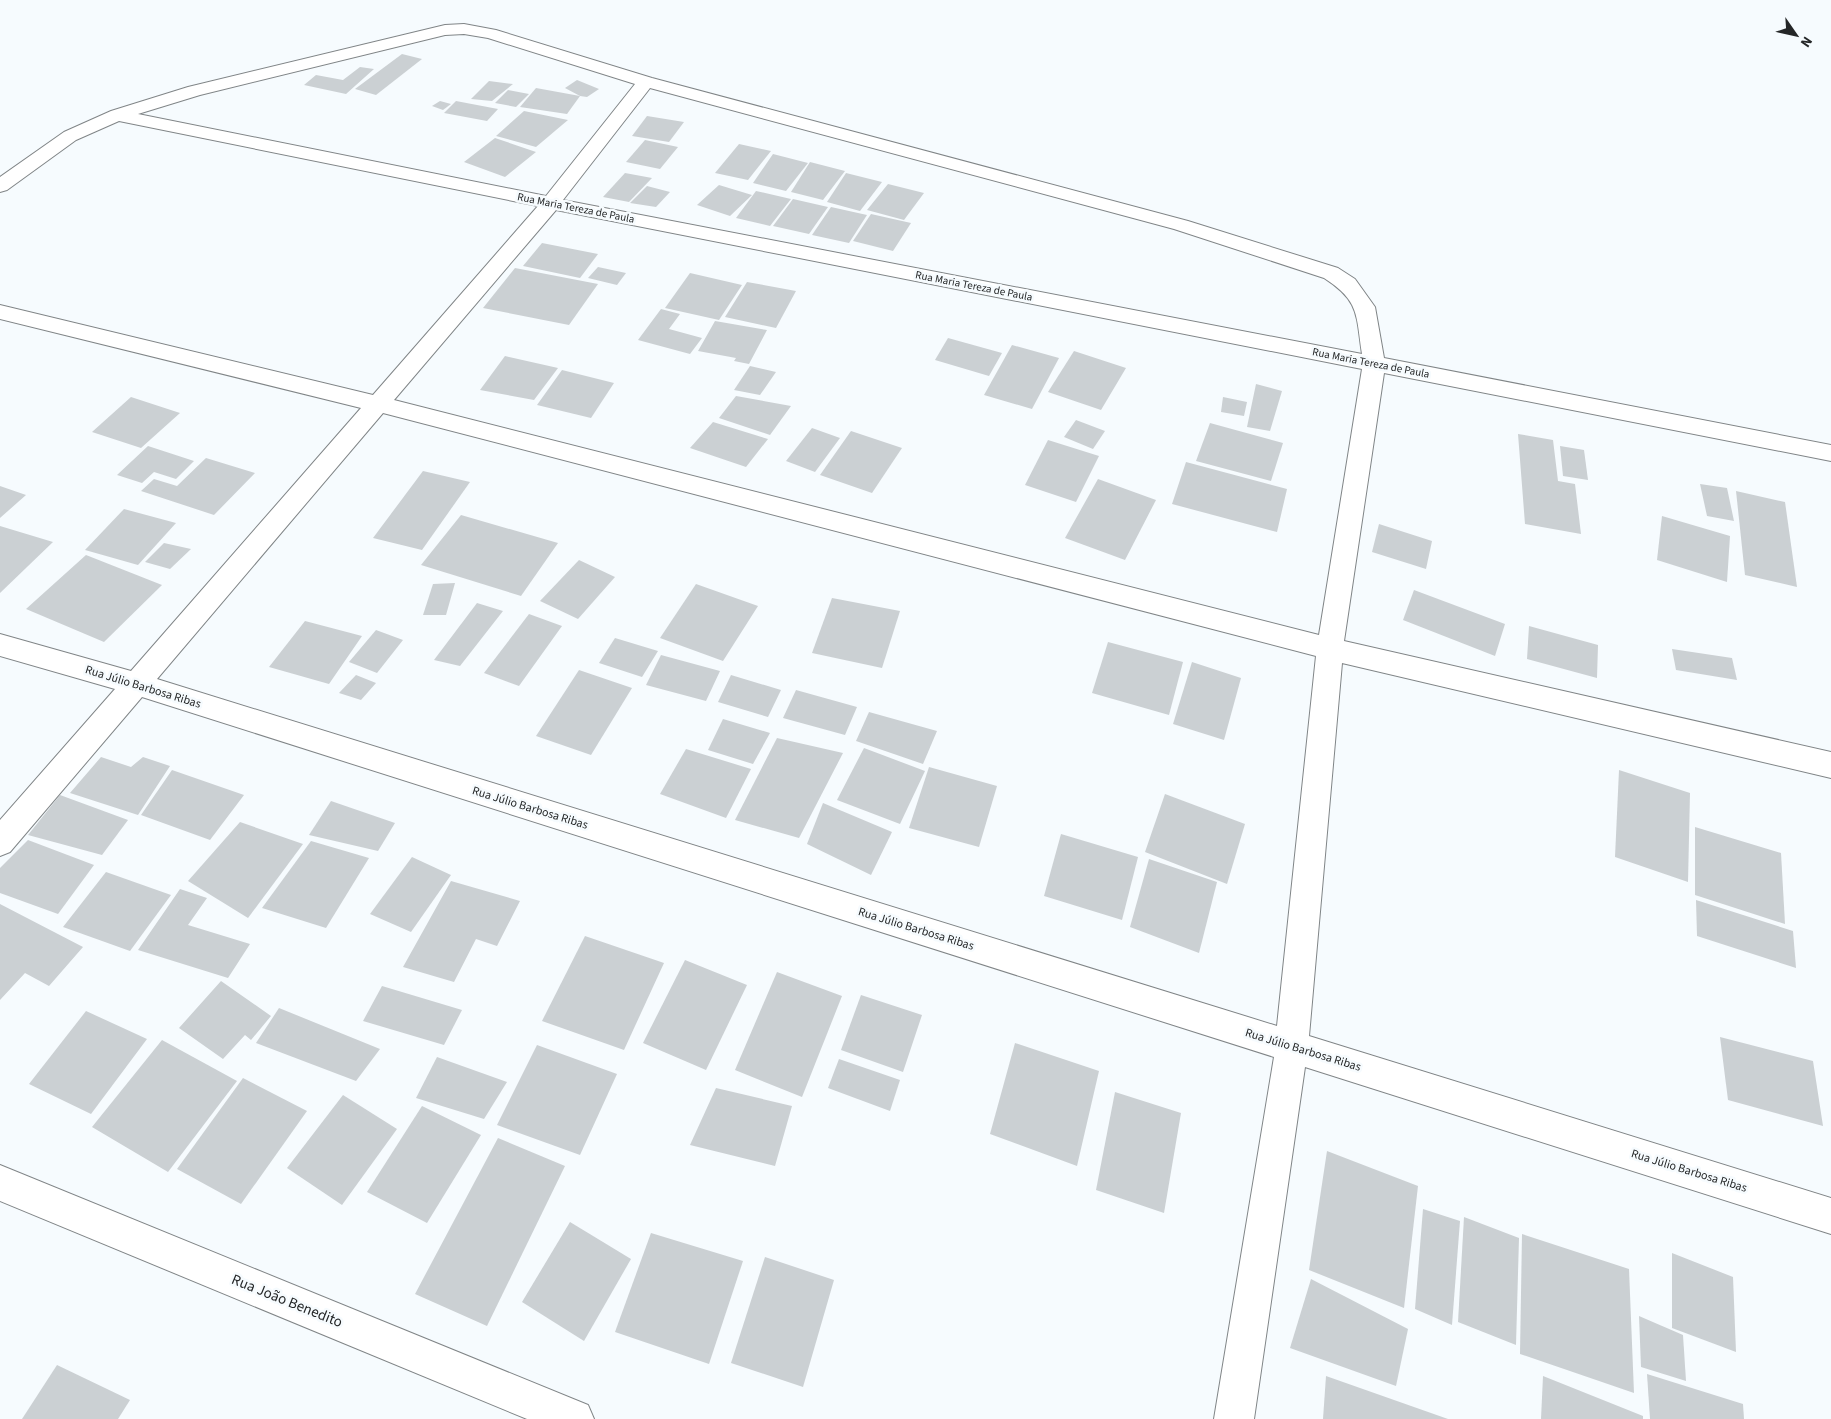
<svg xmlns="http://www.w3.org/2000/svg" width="1831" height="1419" font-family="'Source Sans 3',sans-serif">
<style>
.building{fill:#cbd0d3}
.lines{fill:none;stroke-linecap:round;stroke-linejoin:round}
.minor-casing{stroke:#808587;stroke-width:2}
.minor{fill:#fff;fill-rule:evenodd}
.labels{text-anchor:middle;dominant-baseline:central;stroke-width:5;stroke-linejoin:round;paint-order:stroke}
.far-street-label{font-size:11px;fill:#242627;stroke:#f6fbfe}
.street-label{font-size:12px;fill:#242627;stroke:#f6fbfe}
.near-street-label{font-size:15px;fill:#242627;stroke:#f6fbfe}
</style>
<rect width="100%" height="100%" fill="#f6fbfe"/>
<g class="building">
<polygon points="402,54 422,59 376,95 355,89"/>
<polygon points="360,67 374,69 346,94 304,85 316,75 343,80"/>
<polygon points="577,80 599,89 587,97 580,96 565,88"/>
<polygon points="489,81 513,84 492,101 471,99"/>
<polygon points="536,88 580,96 567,114 520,107"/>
<polygon points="508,90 529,94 516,107 495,103"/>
<polygon points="440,101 451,104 443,110 432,106"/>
<polygon points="456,101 498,109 487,121 444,113"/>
<polygon points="524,111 568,120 536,147 496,136"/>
<polygon points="647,116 684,122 669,142 632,136"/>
<polygon points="495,138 536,152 505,177 464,162"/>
<polygon points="645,140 678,147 660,169 626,162"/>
<polygon points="739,144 771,151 748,180 715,173"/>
<polygon points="773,154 808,163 786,191 753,183"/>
<polygon points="810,162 845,171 823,200 791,192"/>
<polygon points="625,173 652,178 629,202 603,197"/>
<polygon points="846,173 882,182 860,211 827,202"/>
<polygon points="888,184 924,193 904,220 867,210"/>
<polygon points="719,185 752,195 730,216 697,205"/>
<polygon points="647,186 670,192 656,207 630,203"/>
<polygon points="756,191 791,199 770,226 736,218"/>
<polygon points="793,199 828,207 809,234 773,226"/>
<polygon points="831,207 867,215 849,243 812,235"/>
<polygon points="871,214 911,223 893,251 853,241"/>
<polygon points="542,243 598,254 580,278 523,266"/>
<polygon points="598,267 626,273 617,285 588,278"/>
<polygon points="515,268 598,284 569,325 483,308"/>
<polygon points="690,273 742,285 719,320 665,308"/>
<polygon points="747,282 796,291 776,328 725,317"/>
<polygon points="661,309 680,314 669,329 702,338 690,354 638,340"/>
<polygon points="715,321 767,330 749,364 734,361 736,358 698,351"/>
<polygon points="948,338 1002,353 989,376 935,360"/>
<polygon points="1012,345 1059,358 1032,409 984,395"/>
<polygon points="1074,351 1126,368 1101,410 1048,392"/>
<polygon points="505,356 558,368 534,400 480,390"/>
<polygon points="750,366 776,372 760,395 734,390"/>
<polygon points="562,370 614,383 591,418 537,405"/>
<polygon points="1256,384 1282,391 1270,431 1247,427"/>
<polygon points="736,396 791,406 770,435 719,418"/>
<polygon points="131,397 180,413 141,448 92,432"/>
<polygon points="1223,397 1247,402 1244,416 1221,412"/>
<polygon points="1076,420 1105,431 1093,449 1064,437"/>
<polygon points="713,422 768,439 746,467 690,448"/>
<polygon points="1210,423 1283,443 1271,481 1196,461"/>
<polygon points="812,428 840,438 815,472 786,461"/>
<polygon points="851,431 902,448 872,493 820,475"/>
<polygon points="1518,434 1553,440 1558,481 1575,484 1581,534 1525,524"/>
<polygon points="1048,440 1099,456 1076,502 1025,485"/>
<polygon points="148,446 194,461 176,479 154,472 142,483 117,475"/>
<polygon points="1560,446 1584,450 1588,480 1563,476"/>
<polygon points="206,458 255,473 214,515 141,491 154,479 177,486"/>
<polygon points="1186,462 1287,489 1277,532 1172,504"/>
<polygon points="423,471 470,482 422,550 373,538"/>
<polygon points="1098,479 1156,500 1125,560 1065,538"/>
<polygon points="1700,484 1727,488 1734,521 1707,516"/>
<polygon points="0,486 26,495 0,518"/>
<polygon points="1736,491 1785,502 1797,587 1745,575"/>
<polygon points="124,509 176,523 138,565 85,550"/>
<polygon points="461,515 558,543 521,596 421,565"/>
<polygon points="1662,516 1730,536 1727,582 1657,560"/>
<polygon points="1379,524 1432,541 1426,569 1372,552"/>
<polygon points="0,526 53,542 0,593"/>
<polygon points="164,543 191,549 170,569 145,562"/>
<polygon points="86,555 162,585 104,642 26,609"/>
<polygon points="579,560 615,577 578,619 540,601"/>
<polygon points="455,583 446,615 423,615 433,584"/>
<polygon points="696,584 758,606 723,661 660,638"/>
<polygon points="1414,590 1505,624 1495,656 1403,620"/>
<polygon points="832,598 900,611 882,668 812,653"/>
<polygon points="477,603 503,611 460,666 434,660"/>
<polygon points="529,614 562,626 519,686 484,673"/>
<polygon points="305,621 362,636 329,684 269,667"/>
<polygon points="1529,626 1598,645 1597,678 1527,659"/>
<polygon points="376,630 403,640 377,673 349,662"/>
<polygon points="615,638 658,651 642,677 599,663"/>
<polygon points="1108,642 1183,662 1169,715 1092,693"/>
<polygon points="1672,649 1732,658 1737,680 1676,670"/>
<polygon points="661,655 720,671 706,701 646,685"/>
<polygon points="1192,662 1241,678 1224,740 1173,724"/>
<polygon points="579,670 632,688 591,755 536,736"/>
<polygon points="356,675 376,683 361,700 339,693"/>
<polygon points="731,675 781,690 768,717 718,702"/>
<polygon points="796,690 857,707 845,735 783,718"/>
<polygon points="869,712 937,731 923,764 856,741"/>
<polygon points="723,719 770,733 753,764 708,750"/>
<polygon points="777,738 843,753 799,838 735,820"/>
<polygon points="864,748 925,771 900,824 837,800"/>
<polygon points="686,749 751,769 726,818 660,794"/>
<polygon points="101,757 131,767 143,757 170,766 138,815 70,793"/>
<polygon points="929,767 997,786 979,847 909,828"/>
<polygon points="172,770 244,795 210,840 141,815"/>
<polygon points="1619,770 1690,793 1688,882 1615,857"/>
<polygon points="1165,794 1245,824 1227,884 1145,852"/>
<polygon points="60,795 128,820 102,855 28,835"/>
<polygon points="331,801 395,823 378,851 309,835"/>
<polygon points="823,803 892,832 871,875 807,844"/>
<polygon points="240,822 303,844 248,918 188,881"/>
<polygon points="1695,827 1781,853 1785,924 1695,895"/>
<polygon points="1061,834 1138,857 1122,920 1044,896"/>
<polygon points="28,840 94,865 58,914 0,893 0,868"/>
<polygon points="311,841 369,858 326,928 262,908"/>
<polygon points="412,857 451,875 411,932 370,914"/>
<polygon points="1149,859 1217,882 1199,953 1130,927"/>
<polygon points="106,872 171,895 130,951 63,927"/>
<polygon points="451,881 520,901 497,946 476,939 454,982 403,967"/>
<polygon points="180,889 207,898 188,925 250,944 228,978 138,950"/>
<polygon points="1696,900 1793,931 1796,968 1697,936"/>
<polygon points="0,904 83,947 49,986 25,973 0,1000"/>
<polygon points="585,936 664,963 624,1050 542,1021"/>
<polygon points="685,960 747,985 706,1070 643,1043"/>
<polygon points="777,972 842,996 802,1097 735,1070"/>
<polygon points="221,981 271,1016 251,1040 245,1035 223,1059 179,1028"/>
<polygon points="382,986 462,1010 444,1045 363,1021"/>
<polygon points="861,995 922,1015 903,1072 841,1050"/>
<polygon points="279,1008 380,1049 356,1081 256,1043"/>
<polygon points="86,1011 147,1039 91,1114 29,1084"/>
<polygon points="1720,1037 1813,1061 1823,1126 1728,1100"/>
<polygon points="162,1040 237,1081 168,1172 92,1127"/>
<polygon points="1015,1043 1099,1071 1077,1166 990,1134"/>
<polygon points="537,1045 617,1074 580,1155 497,1125"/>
<polygon points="437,1057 507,1082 484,1119 416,1098"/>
<polygon points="839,1059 900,1080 890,1111 828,1088"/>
<polygon points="243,1078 307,1111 241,1204 177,1169"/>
<polygon points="716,1088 792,1106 775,1166 690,1145"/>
<polygon points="1115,1092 1181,1113 1164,1213 1096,1190"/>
<polygon points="343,1095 397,1129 342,1205 287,1168"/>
<polygon points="422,1106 481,1135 427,1223 367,1192"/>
<polygon points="498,1138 565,1166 487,1326 415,1294"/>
<polygon points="1327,1151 1418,1186 1404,1308 1309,1270"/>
<polygon points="1423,1209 1460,1221 1452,1325 1415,1309"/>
<polygon points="1464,1217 1519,1238 1516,1345 1458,1322"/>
<polygon points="570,1222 631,1259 584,1341 522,1302"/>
<polygon points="651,1233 743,1261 709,1364 615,1332"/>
<polygon points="1522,1234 1629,1269 1634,1393 1520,1354"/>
<polygon points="1672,1253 1733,1277 1736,1352 1672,1328"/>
<polygon points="765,1257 834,1280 803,1387 731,1363"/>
<polygon points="1311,1279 1408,1329 1396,1386 1290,1348"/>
<polygon points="1639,1316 1683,1335 1686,1381 1641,1367"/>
<polygon points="57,1365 130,1400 118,1419 22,1419"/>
<polygon points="1647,1374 1743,1404 1744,1419 1650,1419"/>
<polygon points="1326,1376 1448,1419 1323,1419"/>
<polygon points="1543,1376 1643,1416 1643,1419 1541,1419"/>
</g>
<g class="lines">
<defs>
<g id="minor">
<path d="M464 24 496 30 652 78 1188 221 1338 268 1355 279 1375 307 1384 358 1831 445V461L1384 373 1344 641 1831 752V778L1342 663 1309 1036 1831 1198V1234L1305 1067 1254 1419H1214L1274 1057 142 697 10 852 0 856V820L115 689 0 656V634L131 671 361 408 0 319V305L373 395 538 206 119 121 76 140 7 190 0 192V177L64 132 111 111 188 87 445 25ZM464 34 488 38 635 84 546 196 138 114 200 95 445 35ZM650 88 1174 229 1324 278C1360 301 1356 315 1362 354L563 200ZM556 210 1362 369 1319 635 394 400ZM383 413 1316 656 1277 1026 157 679Z"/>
<polygon points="0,1165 588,1405 594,1419 527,1419 0,1201"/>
</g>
</defs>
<use href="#minor" class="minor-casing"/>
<use href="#minor" class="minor"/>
</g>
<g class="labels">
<g class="far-street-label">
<text transform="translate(576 208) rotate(11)">Rua Maria Tereza de Paula</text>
<text transform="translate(974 286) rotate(11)">Rua Maria Tereza de Paula</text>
<text transform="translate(1371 363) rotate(11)">Rua Maria Tereza de Paula</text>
</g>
<g class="street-label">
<text transform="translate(143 687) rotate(17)">Rua Júlio Barbosa Ribas</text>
<text transform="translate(530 808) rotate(17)">Rua Júlio Barbosa Ribas</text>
<text transform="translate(916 929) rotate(17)">Rua Júlio Barbosa Ribas</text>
<text transform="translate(1303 1050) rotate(17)">Rua Júlio Barbosa Ribas</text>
<text transform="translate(1689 1171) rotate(17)">Rua Júlio Barbosa Ribas</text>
</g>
<g class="near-street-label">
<text transform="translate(287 1301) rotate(22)">Rua João Benedito</text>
</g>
</g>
<g transform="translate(1796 35) rotate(124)" stroke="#f6fbfe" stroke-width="4" paint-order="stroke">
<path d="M0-4L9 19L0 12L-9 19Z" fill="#242627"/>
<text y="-8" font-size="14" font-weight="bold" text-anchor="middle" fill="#242627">N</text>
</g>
</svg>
